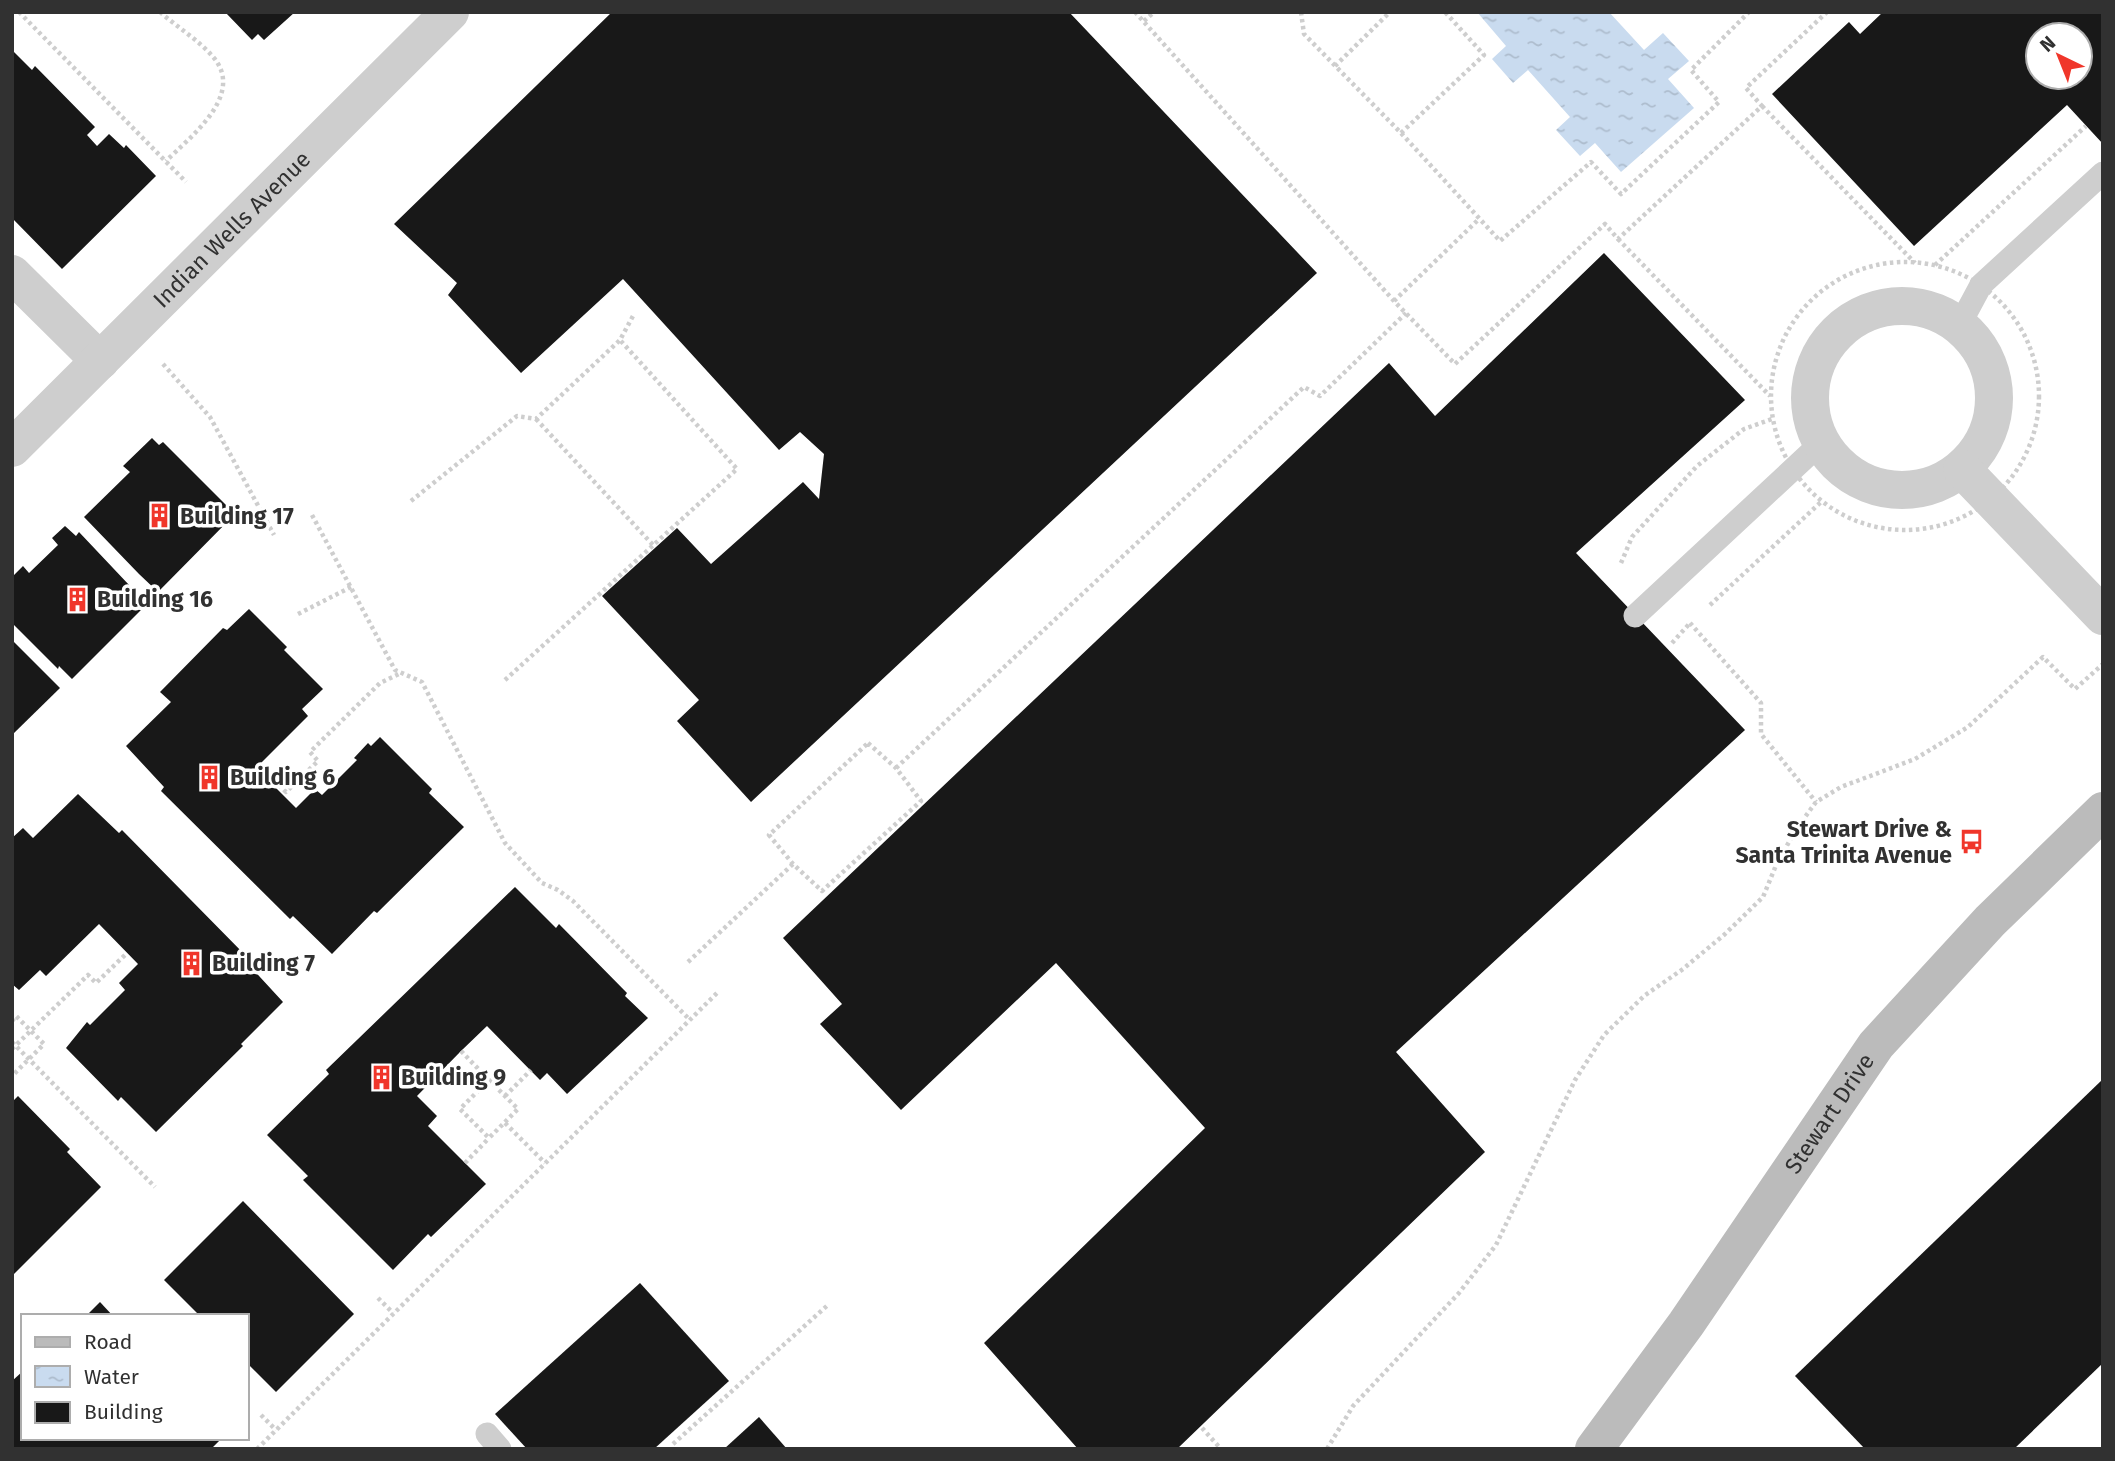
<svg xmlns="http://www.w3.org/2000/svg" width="2115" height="1461" font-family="'Fira Sans',sans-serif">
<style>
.water{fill:url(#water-ripples)}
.building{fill:#181818;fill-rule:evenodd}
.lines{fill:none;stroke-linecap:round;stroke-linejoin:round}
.path{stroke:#cecece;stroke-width:4.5;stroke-dasharray:3.5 3.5;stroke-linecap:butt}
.lane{stroke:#cecece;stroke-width:23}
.street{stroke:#cecece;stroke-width:38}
.secondary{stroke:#bbb;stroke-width:38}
.labels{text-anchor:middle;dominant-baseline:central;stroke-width:7;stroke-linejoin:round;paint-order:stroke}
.street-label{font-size:23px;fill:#313131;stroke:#fff}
.poi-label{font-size:23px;font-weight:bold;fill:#313131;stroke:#fff;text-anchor:start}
</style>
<defs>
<pattern id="water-ripples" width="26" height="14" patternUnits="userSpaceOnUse" patternTransform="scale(1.75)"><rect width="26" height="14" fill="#c9dbef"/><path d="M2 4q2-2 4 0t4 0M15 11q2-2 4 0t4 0" fill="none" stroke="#adbccd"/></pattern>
</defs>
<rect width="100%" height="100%" fill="#fff"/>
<polygon class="water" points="1477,12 1609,12 1644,50 1663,33 1689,61 1668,79 1694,108 1621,172 1595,143 1580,156 1556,130 1570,117 1528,70 1513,83 1492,59 1506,46"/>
<g class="building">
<polygon points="225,12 295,12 264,40 258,34 252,40"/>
<polygon points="612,12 1069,12 1317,273 751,802 677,721 699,700 602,596 677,528 711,564 803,482 819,499 824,454 800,432 779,450 623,279 521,373 448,295 457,283 394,224"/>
<path d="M1883 12H2103V144L2067 105 1914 246 1772 94 1849 22 1860 34ZM2038 35H2080V77H2038Z"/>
<polygon points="12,50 32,70 35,66 95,127 87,135 97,146 109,134 124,148 126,145 156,176 62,269 12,218"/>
<polygon points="1604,253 1745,400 1576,553 1745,730 1396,1052 1485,1152 1177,1449 1078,1449 984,1343 1205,1128 1056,963 901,1110 820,1024 842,1004 783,938 1389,363 1435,416"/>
<polygon points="152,438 159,445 163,442 235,514 158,592 139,574 84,517 130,472 123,466"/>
<polygon points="65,526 76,536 79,532 147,604 72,679 59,666 58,669 12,623 12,577 23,566 29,573 58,545 52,538"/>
<polygon points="249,609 287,647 284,650 323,689 302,709 308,716 256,768 296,808 315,789 322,795 357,760 354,758 368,743 371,746 380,737 432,789 429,793 464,827 377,913 374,911 332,954 293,916 290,919 161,791 164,787 126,746 171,702 160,692 223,628 227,630"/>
<polygon points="12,640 60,688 12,735"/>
<polygon points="78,794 119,833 122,830 250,960 247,963 283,1002 241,1044 243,1046 156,1132 121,1097 118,1101 66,1048 87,1022 90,1025 125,990 119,983 138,964 99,924 46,976 40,970 19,990 12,984 12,838 23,828 33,838"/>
<polygon points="515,887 556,928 559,924 627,993 625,996 648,1018 567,1094 547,1073 540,1080 487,1026 461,1051 417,1096 437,1116 428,1126 486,1184 431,1237 428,1234 393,1270 303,1180 308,1176 267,1135 329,1074 326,1070"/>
<polygon points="2103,1079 2103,1363 2014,1449 1865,1449 1795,1376"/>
<polygon points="18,1096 70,1149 67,1152 101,1187 14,1274 12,1271 12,1102"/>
<polygon points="243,1201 354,1314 276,1392 247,1363 247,1316 200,1316 164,1280"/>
<polygon points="640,1283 729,1381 654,1449 527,1449 495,1414"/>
<polygon points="100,1302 113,1316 86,1316"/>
<polygon points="23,1371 23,1438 222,1438 211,1449 12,1449 12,1381"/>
<polygon points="759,1417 787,1449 724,1449"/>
</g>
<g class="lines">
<g class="path">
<polyline points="19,12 186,182"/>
<path d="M160 12C177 27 200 41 214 58 245 96 189 138 166 161"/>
<polyline points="1135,12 1394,301 1455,364 1605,224 1618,239 1762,106 1746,88 1827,12"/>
<polyline points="1301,12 1304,34 1401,133 1500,241 1591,162 1621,194 1719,102 1691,70 1749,12"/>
<polyline points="1144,21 1154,12"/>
<polyline points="1335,66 1390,12"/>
<polyline points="1762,106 1915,263"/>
<polyline points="1401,133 1484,55 1445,12"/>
<polyline points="1618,239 1770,396"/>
<circle cx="1905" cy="396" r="134"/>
<polyline points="1935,265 2086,126"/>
<polyline points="1394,301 1479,219"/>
<polyline points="163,364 210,417 274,535"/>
<polyline points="536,419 653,545"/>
<polyline points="411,501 517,416 536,419 620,340 633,316"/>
<polyline points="312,515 395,670 422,682 505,843 542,883 558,890 573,901 690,1020"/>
<polyline points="1621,563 1632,537 1697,466 1744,429 1772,419"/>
<polyline points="1710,605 1821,502"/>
<polyline points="298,614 351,587"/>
<polyline points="1690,623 1761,703 1761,734 1816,802"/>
<polyline points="1672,643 1690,623"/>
<polyline points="505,680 737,469 620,340"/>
<polygon points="868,743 896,768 921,801 822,891 793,864 769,835"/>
<polyline points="259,765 286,792 318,761 310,752 380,683 401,673"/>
<polyline points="896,768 1304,387 1320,396 1406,313"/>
<polyline points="688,962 793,864"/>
<polyline points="12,1021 16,1016 44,1044 14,1074 12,1072"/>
<polyline points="12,1042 155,1187"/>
<polyline points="12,1049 88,975 96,983 127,953"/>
<polyline points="461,1051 489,1080"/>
<polygon points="489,1080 518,1109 489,1138 460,1109"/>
<polyline points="505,1096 531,1070"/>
<polyline points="505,1123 545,1163"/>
<polyline points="465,1163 489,1138"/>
<polyline points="378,1298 393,1313"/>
<polyline points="261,1415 276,1430"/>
<polyline points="1202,1428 1221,1449"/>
<polyline points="673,1444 829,1304"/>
<polyline points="257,1449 717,993"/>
<polyline points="1327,1449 1353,1406 1459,1293 1496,1245 1575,1080 1604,1035 1644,996 1683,969 1725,934 1763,897 1777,863 1797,828 1816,802 1841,787 1915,759 1968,727 2043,657 2075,689 2103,664"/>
</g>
<g class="lane">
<polyline points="1959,326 1981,285 2103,173"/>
<polyline points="1635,616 1821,443"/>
<polyline points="487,1434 500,1449"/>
</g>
<g class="street">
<polyline points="12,274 100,361"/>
<circle cx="1902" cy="398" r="92"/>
<path id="s1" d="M12 448 450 12"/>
<polyline points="1962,469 2103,616"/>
</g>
<path class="secondary" id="s2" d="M1594 1449 1686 1324 1876 1045 1990 921 2103 811"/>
</g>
<defs>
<symbol id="building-bare" viewBox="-9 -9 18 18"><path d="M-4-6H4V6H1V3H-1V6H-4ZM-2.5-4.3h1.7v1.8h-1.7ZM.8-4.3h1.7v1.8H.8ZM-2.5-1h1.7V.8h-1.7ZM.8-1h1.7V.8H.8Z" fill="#f0362a" stroke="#fff" stroke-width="2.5" paint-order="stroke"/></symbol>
<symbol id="bus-bare" viewBox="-9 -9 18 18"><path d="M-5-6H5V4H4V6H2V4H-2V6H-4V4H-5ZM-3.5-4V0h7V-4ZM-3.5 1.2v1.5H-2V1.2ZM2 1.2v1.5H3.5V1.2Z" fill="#f0362a" stroke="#fff" stroke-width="2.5" paint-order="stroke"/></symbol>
</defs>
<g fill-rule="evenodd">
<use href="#building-bare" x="142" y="498" width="35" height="35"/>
<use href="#building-bare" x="60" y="582" width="35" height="35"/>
<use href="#building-bare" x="192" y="760" width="35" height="35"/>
<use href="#bus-bare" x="1954" y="824" width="35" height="35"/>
<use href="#building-bare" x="174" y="946" width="35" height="35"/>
<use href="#building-bare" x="364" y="1060" width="35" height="35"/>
</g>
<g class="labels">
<g class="street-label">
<text stroke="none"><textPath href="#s1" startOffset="310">Indian Wells Avenue</textPath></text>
<text stroke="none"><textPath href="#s2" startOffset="410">Stewart Drive</textPath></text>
</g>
<g class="poi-label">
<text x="180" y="516">Building 17</text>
<text x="97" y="599">Building 16</text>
<text x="230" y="777">Building 6</text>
<text x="1952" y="829" text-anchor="end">Stewart Drive &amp;<tspan x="1952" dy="26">Santa Trinita Avenue</tspan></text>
<text x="212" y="963">Building 7</text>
<text x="401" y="1077">Building 9</text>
</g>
</g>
<rect width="2115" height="1461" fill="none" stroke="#313131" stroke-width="28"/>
<rect x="21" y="1314" width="228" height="126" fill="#ffffff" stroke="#adadad" stroke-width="2"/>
<rect x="35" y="1337" width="35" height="10" fill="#bbbbbb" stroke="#adadad" stroke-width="2"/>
<text x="84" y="1349" font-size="21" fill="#313131">Road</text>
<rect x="35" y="1366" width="35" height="21" fill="url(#water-ripples)" stroke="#adadad" stroke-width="2"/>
<text x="84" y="1384" font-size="21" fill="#313131">Water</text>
<rect x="35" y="1402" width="35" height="21" fill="#181818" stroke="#adadad" stroke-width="2"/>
<text x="84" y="1419" font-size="21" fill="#313131">Building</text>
<g transform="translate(2059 56) rotate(317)"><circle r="33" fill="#ffffff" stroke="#adadad" stroke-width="2"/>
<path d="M0-5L12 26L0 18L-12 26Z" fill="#f0362a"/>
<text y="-10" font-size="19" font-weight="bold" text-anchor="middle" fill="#313131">N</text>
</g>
</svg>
